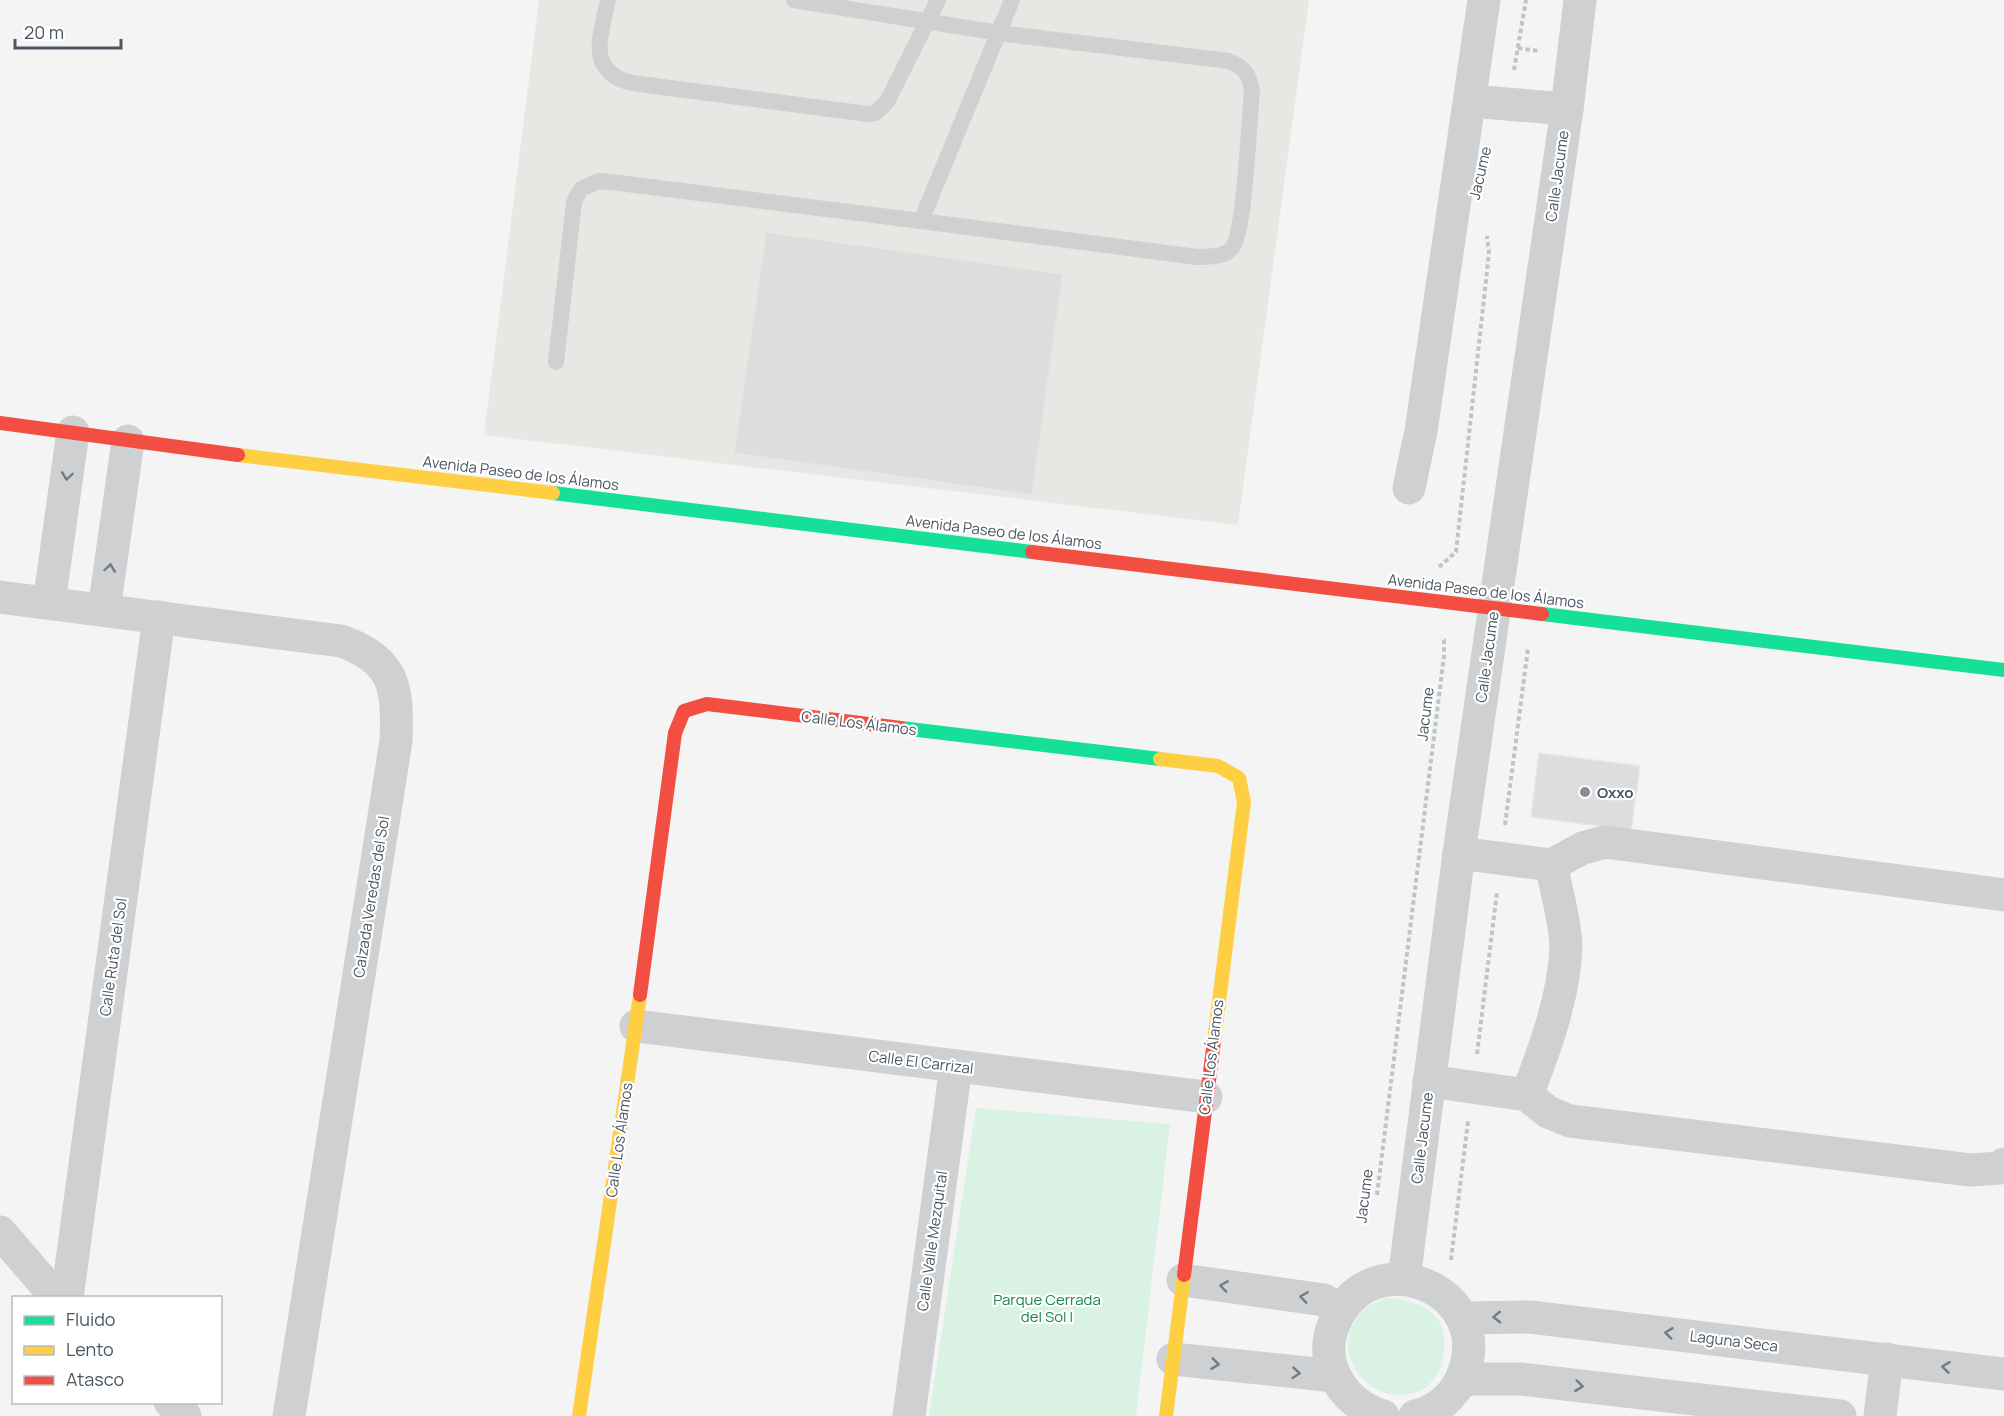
<svg xmlns="http://www.w3.org/2000/svg" width="2004" height="1416" font-family="Manrope,sans-serif">
<style>
.commercial{fill:#e8e7e3}
.green{fill:#d9f2e3}
.building{fill:#ddddde;stroke:#e5e6e7;stroke-width:1.5}
.lines{fill:none;stroke-linecap:round;stroke-linejoin:round}
.path{stroke:#bcc7c4;stroke-width:4;stroke-dasharray:4.5 3;stroke-linecap:butt}
.lane{stroke:#ced0d2;stroke-width:16}
.street{stroke:#ced0d2;stroke-width:33}
.fast{stroke:#16e098;stroke-width:14}
.slow{stroke:#ffcf43;stroke-width:14}
.jam{stroke:#f24e42;stroke-width:14}
.oneway{stroke:#727b83}
.poi-dot{fill:#868d94;stroke:#fff;stroke-width:2}
.labels{text-anchor:middle;dominant-baseline:central;stroke-width:4.5;stroke-linejoin:round;paint-order:stroke}
.street-label{font-size:15px;fill:#4a5661;stroke:#fff}
.poi-label{font-size:15px;font-weight:bold;fill:#4a5661;stroke:#fff;text-anchor:start}
.park-label{font-size:15px;fill:#17864f;stroke:#fff}
</style>
<rect width="100%" height="100%" fill="#f4f4f4"/>
<polygon class="commercial" points="539,0 1309,0 1238,525 484,435"/>
<g class="green">
<polygon points="976,1108 1170,1124 1136,1416 929,1416"/>
<path d="M1385 1298C1428 1301 1453 1317 1442 1364 1439 1374 1431 1384 1423 1389 1370 1416 1319 1344 1368 1307 1373 1303 1379 1301 1385 1298Z"/>
</g>
<g class="building">
<polygon points="766,232 1063,274 1032,495 734,453"/>
<polygon points="1539,753 1640,766 1631,830 1531,817"/>
</g>
<g class="lines">
<g class="path">
<polyline points="1518,48 1539,51"/>
<polyline points="1514,70 1526,0"/>
<polyline points="1439,567 1456,552 1489,253 1487,236"/>
<polyline points="1505,825 1528,648"/>
<polyline points="1477,1054 1497,892"/>
<polyline points="1377,1195 1444,656 1444,640 1441,638"/>
<polyline points="1451,1260 1468,1121"/>
</g>
<g class="lane">
<path d="M608 0C601 36 585 71 632 83L868 114 875 113 887 102 938 0"/>
<path d="M794 0 999 33 1229 61C1245 68 1250 75 1252 92 1249 118 1245 234 1232 248 1224 258 1209 256 1197 257L921 221"/>
<polyline points="556,362 574,202 581,189 598,181 619,183 921,221 1012,0"/>
</g>
<g class="street">
<polyline points="1470,101 1567,109"/>
<polyline points="1409,488 1421,431 1484,0"/>
<path d="M0 597 341 641C396 660 398 689 396 741L289 1416"/>
<polyline points="49,603 73,432"/>
<polyline points="104,610 128,441"/>
<polyline points="1459,853 1551,865 1583,848 1605,842 2004,895"/>
<polyline points="636,1026 1206,1097"/>
<polyline points="1429,1081 1527,1095 1548,1112 1570,1121 1970,1170 2000,1168 2004,1164"/>
<path d="M1527 1095C1545 1048 1564 998 1566 947 1566 925 1556 887 1551 865"/>
<polyline points="0,1232 57,1298"/>
<polyline points="1404,1279 1459,853 1567,109 1580,0"/>
<polyline points="1183,1280 1324,1300 1339,1311"/>
<polyline points="67,1298 159,617"/>
<polyline points="1464,1318 1530,1317 2004,1374"/>
<polyline points="1173,1359 1335,1376"/>
<polyline points="1460,1383 1470,1379 1521,1379 1840,1416"/>
<polyline points="170,1402 185,1416"/>
<polyline points="909,1416 956,1066"/>
<path d="M1383 1416C1344 1404 1317 1364 1334 1324 1371 1236 1499 1291 1462 1377 1454 1396 1436 1412 1415 1416"/>
<polyline points="1880,1416 1887,1359"/>
</g>
<g class="fast">
<polyline points="553,493 1032,552"/>
<polyline points="1542,614 2004,670"/>
<polyline points="901,728 1160,759"/>
</g>
<g class="slow">
<polyline points="238,455 553,493"/>
<polyline points="1160,759 1218,766 1239,778 1244,802 1214,1041"/>
<polyline points="579,1416 640,995"/>
<polyline points="1166,1416 1184,1275"/>
</g>
<g class="jam">
<polyline points="0,423 238,455"/>
<polyline points="1032,552 1542,614"/>
<polyline points="640,995 675,733 684,711 707,704 901,728"/>
<polyline points="1184,1275 1214,1041"/>
</g>
</g>
<defs><path id="oneway-chevron" d="M-2-3.5L2.5 0L-2 3.5" fill="none" stroke-width="1.6" stroke-linecap="round" stroke-linejoin="round" transform="scale(1.5)"/></defs>
<g class="oneway">
<use href="#oneway-chevron" transform="translate(67 476) rotate(98)"/>
<use href="#oneway-chevron" transform="translate(110 568) rotate(-82)"/>
<use href="#oneway-chevron" transform="translate(1224 1286) rotate(-172)"/>
<use href="#oneway-chevron" transform="translate(1304 1297) rotate(-172)"/>
<use href="#oneway-chevron" transform="translate(1497 1317) rotate(179)"/>
<use href="#oneway-chevron" transform="translate(1669 1333) rotate(-173)"/>
<use href="#oneway-chevron" transform="translate(1215 1364) rotate(7)"/>
<use href="#oneway-chevron" transform="translate(1946 1367) rotate(-173)"/>
<use href="#oneway-chevron" transform="translate(1296 1373) rotate(5)"/>
<use href="#oneway-chevron" transform="translate(1579 1386) rotate(7)"/>
</g>
<circle class="poi-dot" cx="1585" cy="792" r="6"/>
<g class="labels">
<g class="street-label">
<text transform="translate(1480 173) rotate(-77)">Jacume</text>
<text transform="translate(1557 176) rotate(-82)">Calle Jacume</text>
<text transform="translate(521 473) rotate(7)">Avenida Paseo de los Álamos</text>
<text transform="translate(1004 532) rotate(7)">Avenida Paseo de los Álamos</text>
<text transform="translate(1486 591) rotate(7)">Avenida Paseo de los Álamos</text>
<text transform="translate(1487 657) rotate(-82)">Calle Jacume</text>
<text transform="translate(1425 714) rotate(-83)">Jacume</text>
<text transform="translate(859 723) rotate(7)">Calle Los Álamos</text>
<text transform="translate(371 897) rotate(-81)">Calzada Veredas del Sol</text>
<text transform="translate(113 957) rotate(-82)">Calle Ruta del Sol</text>
<text transform="translate(1211 1057) rotate(-83)">Calle Los Álamos</text>
<text transform="translate(921 1062) rotate(7)">Calle El Carrizal</text>
<text transform="translate(1422 1138) rotate(-83)">Calle Jacume</text>
<text transform="translate(619 1140) rotate(-82)">Calle Los Álamos</text>
<text transform="translate(1364 1196) rotate(-83)">Jacume</text>
<text transform="translate(932 1241) rotate(-82)">Calle Valle Mezquital</text>
<text transform="translate(1734 1341) rotate(7)">Laguna Seca</text>
</g>
<g class="poi-label">
<text x="1597" y="792">Oxxo</text>
</g>
<g class="park-label">
<text x="1047" y="1299">Parque Cerrada<tspan x="1047" dy="17">del Sol I</tspan></text>
</g>
</g>
<rect x="12" y="1296" width="210" height="108" fill="#ffffff" stroke="#b7bbc0" stroke-width="1.5"/>
<rect x="24" y="1316" width="30" height="9" fill="#16e098" stroke="#b7bbc0" stroke-width="1.5"/>
<text x="66" y="1326" font-size="18" fill="#4a5661">Fluido</text>
<rect x="24" y="1346" width="30" height="9" fill="#ffcf43" stroke="#b7bbc0" stroke-width="1.5"/>
<text x="66" y="1356" font-size="18" fill="#4a5661">Lento</text>
<rect x="24" y="1376" width="30" height="9" fill="#f24e42" stroke="#b7bbc0" stroke-width="1.5"/>
<text x="66" y="1386" font-size="18" fill="#4a5661">Atasco</text>
<path d="M15 39v9h106v-9" fill="none" stroke="#4a5661" stroke-width="3"/>
<text x="24" y="39" font-size="18" fill="#4a5661" stroke="#ffffff" stroke-width="4.5" paint-order="stroke">20 m</text>
</svg>
